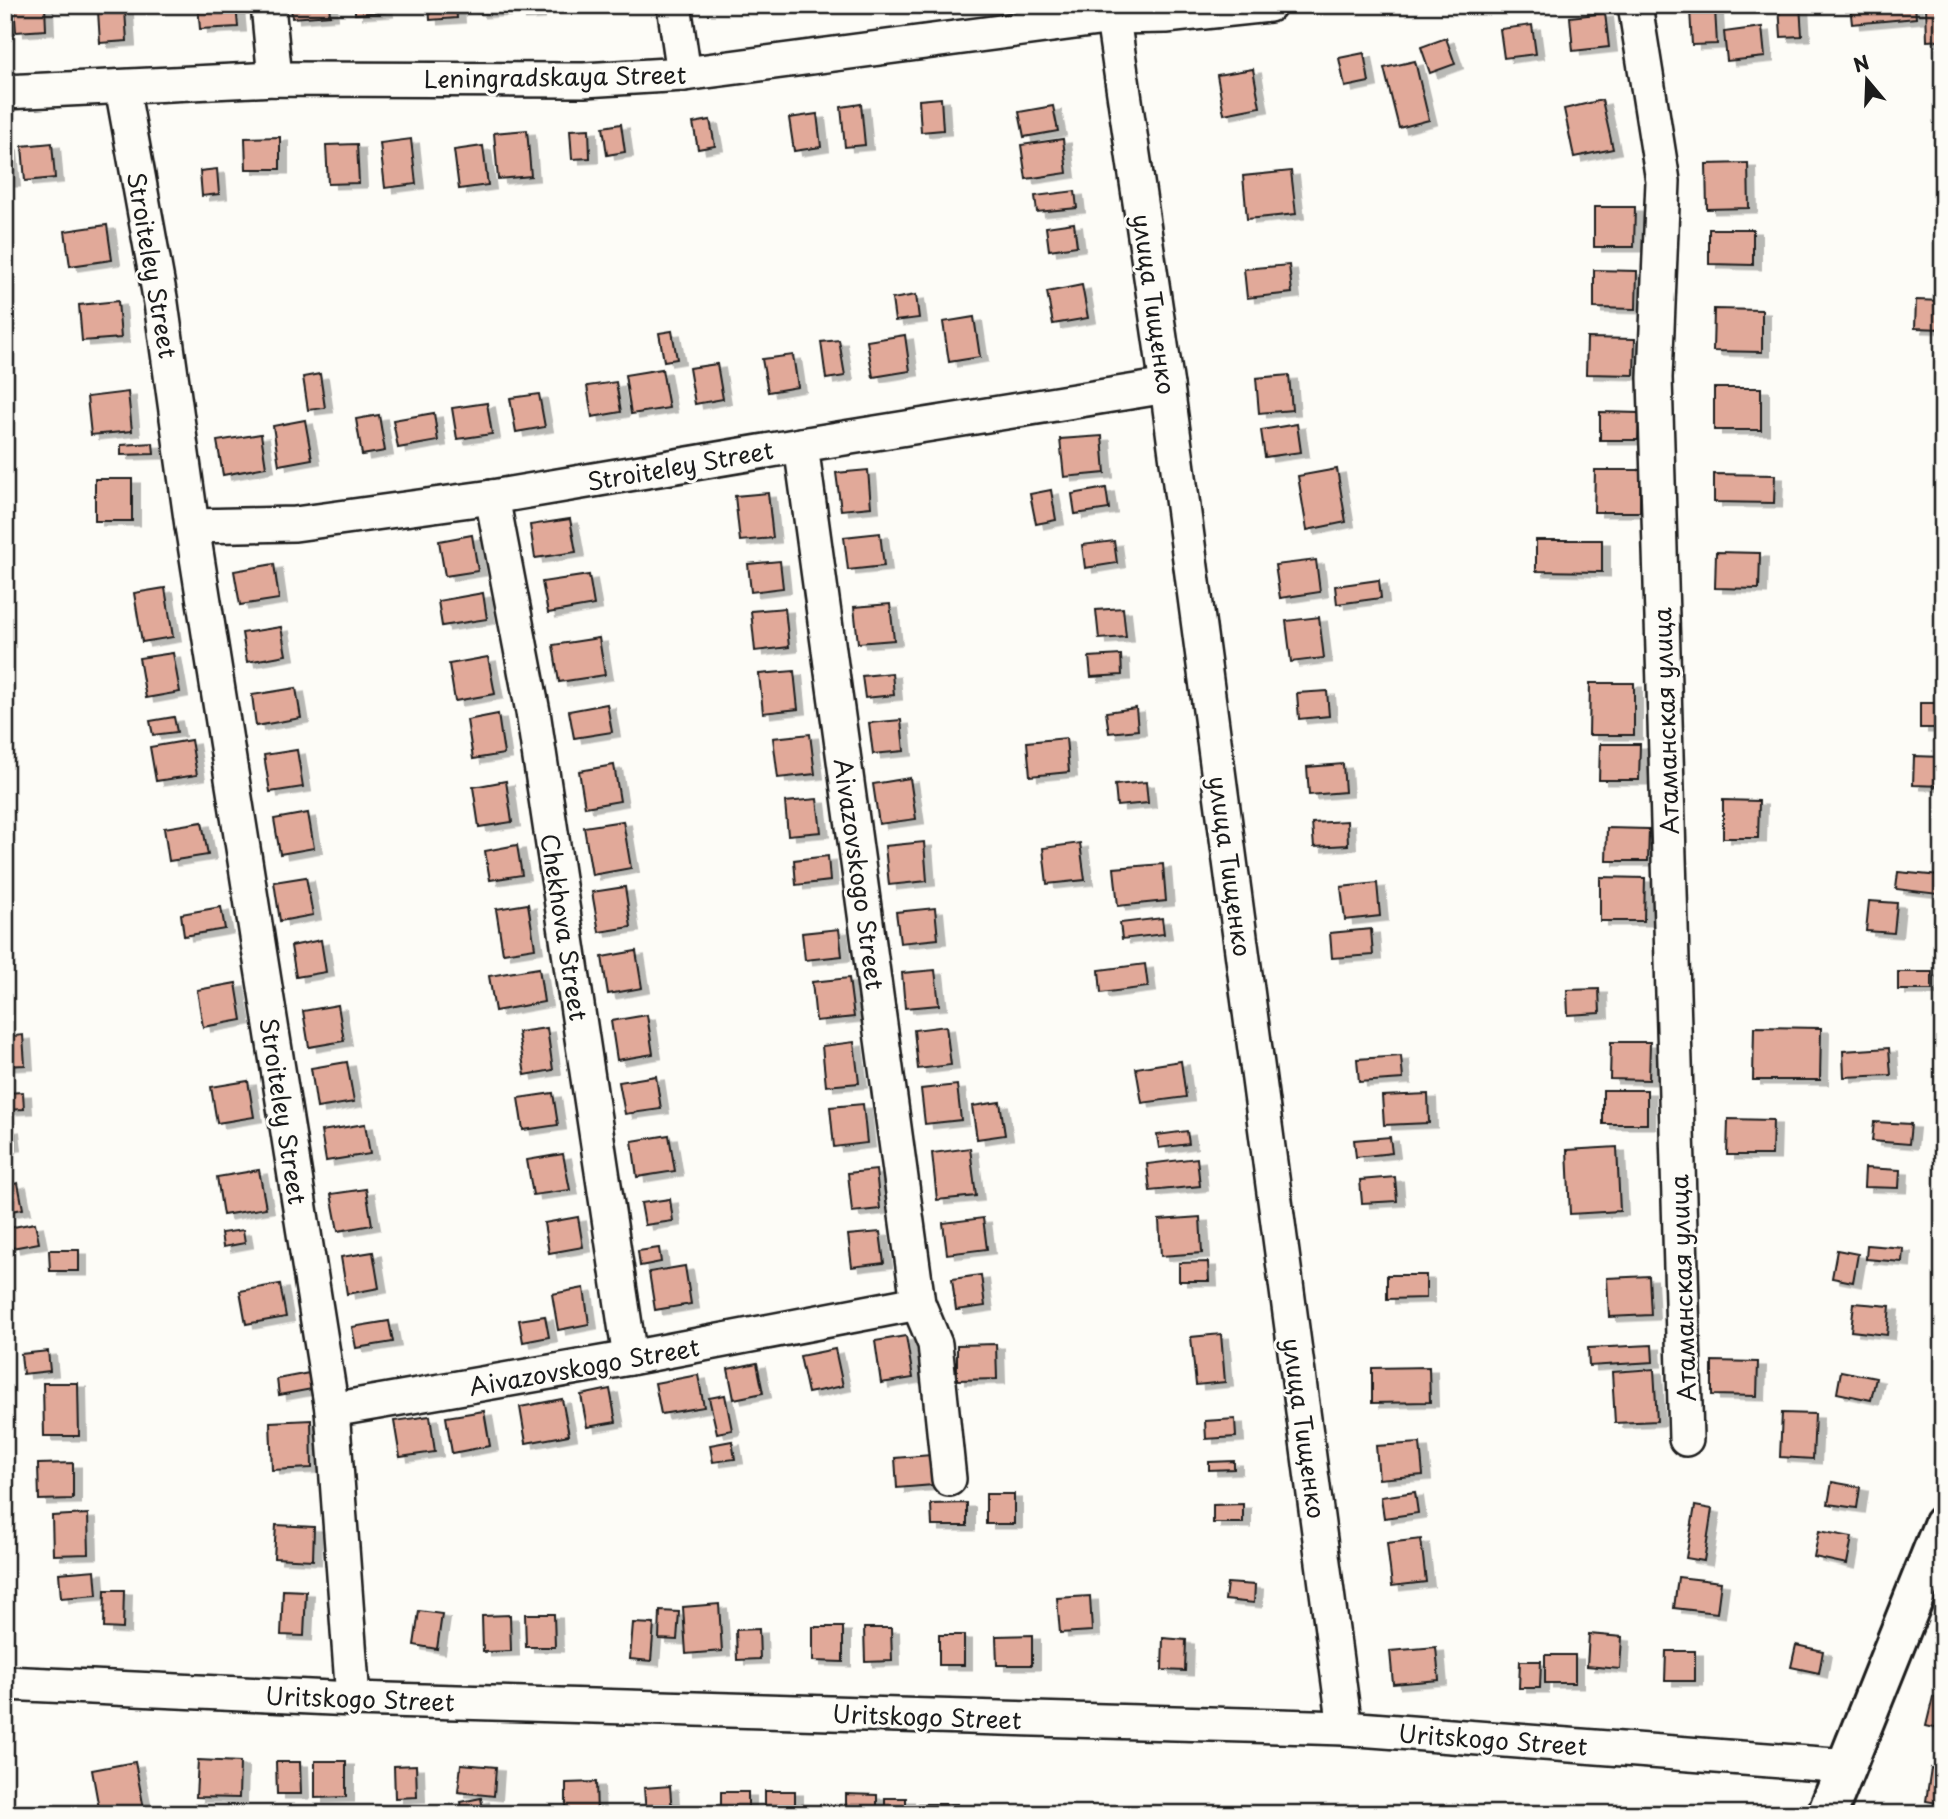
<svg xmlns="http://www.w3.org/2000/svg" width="1948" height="1819" font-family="'Playpen Sans',sans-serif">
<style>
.building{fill:#e1a999;stroke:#1c1c1c;stroke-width:2;filter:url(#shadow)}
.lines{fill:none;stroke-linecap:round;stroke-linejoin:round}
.minor-casing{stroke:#1c1c1c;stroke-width:38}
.major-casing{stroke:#1c1c1c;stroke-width:44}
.minor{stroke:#fdfcf7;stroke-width:33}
.major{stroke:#fdfcf7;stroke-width:38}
.labels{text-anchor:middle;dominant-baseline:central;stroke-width:6;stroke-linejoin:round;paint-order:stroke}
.street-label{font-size:24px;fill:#1c1c1c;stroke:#fdfcf7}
</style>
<defs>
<filter id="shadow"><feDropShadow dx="8" dy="4.5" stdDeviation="0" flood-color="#0004"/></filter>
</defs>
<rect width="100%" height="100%" fill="#fdfcf7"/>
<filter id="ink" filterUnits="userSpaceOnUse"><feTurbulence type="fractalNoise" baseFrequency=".0143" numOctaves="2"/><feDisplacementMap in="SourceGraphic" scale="14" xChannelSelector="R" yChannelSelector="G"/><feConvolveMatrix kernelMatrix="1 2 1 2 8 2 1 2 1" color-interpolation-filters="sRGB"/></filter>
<g filter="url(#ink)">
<g class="building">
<polygon points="14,5 45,5 46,30 16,32"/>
<polygon points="198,5 236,5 238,27 200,29"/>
<polygon points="291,5 329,5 330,15 292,18"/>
<polygon points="355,5 384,5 385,12 355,14"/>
<polygon points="429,5 456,5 457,18 430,20"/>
<polygon points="477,5 503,5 504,11 477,13"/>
<polygon points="517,5 537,5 537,14 518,15"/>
<polygon points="1779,5 1800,5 1802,36 1781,37"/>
<polygon points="1850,5 1915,5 1916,18 1852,24"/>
<polygon points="1926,5 1943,5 1943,40 1927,41"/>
<polygon points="1715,9 1717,44 1692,45 1690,10"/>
<polygon points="125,10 127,41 100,43 98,11"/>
<polygon points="1605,13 1609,47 1573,51 1570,17"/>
<polygon points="1532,25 1536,54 1504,58 1500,29"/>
<polygon points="1762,27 1765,57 1727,61 1724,32"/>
<polygon points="1446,38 1455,64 1430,73 1421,47"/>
<polygon points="1364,53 1369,82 1345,87 1339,58"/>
<polygon points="1415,61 1429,120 1399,128 1384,68"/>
<polygon points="1253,69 1260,107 1224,114 1217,75"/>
<polygon points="941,98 943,130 921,132 919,100"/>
<polygon points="1602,100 1613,149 1574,157 1564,109"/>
<polygon points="861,104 865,145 845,147 841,107"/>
<polygon points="1053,106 1058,131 1024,137 1019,112"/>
<polygon points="817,114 821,147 794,151 789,118"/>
<polygon points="710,120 715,146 698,149 693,123"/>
<polygon points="621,124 625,152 607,155 603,127"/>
<polygon points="589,129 590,158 572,159 570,130"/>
<polygon points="527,130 531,176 498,179 494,133"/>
<polygon points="280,137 280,169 246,169 245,138"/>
<polygon points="411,139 416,184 385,188 380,143"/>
<polygon points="1063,139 1067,173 1026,179 1021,145"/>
<polygon points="52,143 55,178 25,181 22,146"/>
<polygon points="357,144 359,183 328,184 326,145"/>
<polygon points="5,146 9,146 12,182 5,182"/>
<polygon points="483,146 488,185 459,189 454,150"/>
<polygon points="1748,163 1749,208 1707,209 1706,164"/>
<polygon points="217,169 219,194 202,196 200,171"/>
<polygon points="1938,169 1943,169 1943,202 1935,202"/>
<polygon points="1291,171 1296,214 1247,219 1243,176"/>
<polygon points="1075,191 1077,208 1037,212 1035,196"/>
<polygon points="1594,207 1635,207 1634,247 1594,247"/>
<polygon points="1074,223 1077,246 1049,250 1046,227"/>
<polygon points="107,225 112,260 70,266 65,231"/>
<polygon points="1709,229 1753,229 1753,265 1709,264"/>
<polygon points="1940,250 1943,251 1943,281 1938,280"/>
<polygon points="1289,265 1292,293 1247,298 1244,269"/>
<polygon points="1594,270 1637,271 1636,309 1594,308"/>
<polygon points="1082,285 1088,318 1053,324 1047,292"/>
<polygon points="916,295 919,318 895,321 892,299"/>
<polygon points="1916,300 1943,301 1943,329 1915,328"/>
<polygon points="118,301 121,338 82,341 79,305"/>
<polygon points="1714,309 1762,310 1762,352 1713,351"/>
<polygon points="974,317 980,357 949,362 943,322"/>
<polygon points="672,331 677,359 664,361 659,333"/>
<polygon points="905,335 910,371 873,377 867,341"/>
<polygon points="1587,338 1635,339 1634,375 1586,374"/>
<polygon points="839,340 845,376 826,379 821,342"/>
<polygon points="793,355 798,387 768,392 762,359"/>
<polygon points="1941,360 1943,360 1943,387 1939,387"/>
<polygon points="717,364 723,399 695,404 689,368"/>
<polygon points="662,369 669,408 631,414 625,375"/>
<polygon points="320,374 325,408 308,410 303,377"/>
<polygon points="1289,375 1292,410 1259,413 1256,378"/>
<polygon points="616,382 621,412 592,417 587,386"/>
<rect x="1714" y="388" width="47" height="42"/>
<polygon points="128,392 132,431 91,435 87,397"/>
<polygon points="539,394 545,427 516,432 510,398"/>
<polygon points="487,403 492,434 457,439 452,408"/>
<polygon points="1600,412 1639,413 1638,440 1600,440"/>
<polygon points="434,413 438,441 398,448 393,420"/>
<polygon points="379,415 385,451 362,455 356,419"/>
<polygon points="1942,415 1943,415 1943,445 1939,445"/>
<polygon points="305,420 312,459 279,465 273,426"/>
<polygon points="1297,424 1301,452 1265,457 1261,430"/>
<polygon points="261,434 266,467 223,475 217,441"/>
<polygon points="1102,436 1105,473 1064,477 1060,439"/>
<polygon points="153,443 154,454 121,455 121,445"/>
<polygon points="1939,467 1943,468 1943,500 1936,500"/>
<polygon points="1337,469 1346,522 1307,530 1298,476"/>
<polygon points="868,470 871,507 841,510 836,473"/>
<polygon points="1595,470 1640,470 1640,512 1594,512"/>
<polygon points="1714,474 1775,475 1774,503 1714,502"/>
<rect x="95" y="479" width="37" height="42"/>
<polygon points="1106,488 1109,509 1075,514 1072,494"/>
<polygon points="1051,490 1056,520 1036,524 1030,494"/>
<polygon points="768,493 773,538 740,541 735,496"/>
<polygon points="570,519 576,552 535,558 530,525"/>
<polygon points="1938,524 1943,524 1943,553 1936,553"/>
<polygon points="880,533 884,566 848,570 844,537"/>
<polygon points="472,535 478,571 445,576 439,541"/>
<polygon points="1536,540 1602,540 1602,572 1536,571"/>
<polygon points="1114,541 1117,563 1085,568 1082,545"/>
<polygon points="1716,552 1760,553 1759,589 1715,588"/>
<polygon points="1316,560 1320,592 1280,598 1275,565"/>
<polygon points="780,561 783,588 751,592 748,564"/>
<polygon points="274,564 279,599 240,605 234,571"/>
<polygon points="589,575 594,605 548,613 542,582"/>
<polygon points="1937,576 1943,576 1943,588 1936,588"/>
<polygon points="1379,580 1381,598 1337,604 1335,586"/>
<polygon points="165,588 173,637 142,642 134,593"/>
<polygon points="483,593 487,619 442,626 438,601"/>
<polygon points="890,604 894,640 858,643 854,607"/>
<polygon points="785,608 789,647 755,651 751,611"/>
<polygon points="1123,608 1126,637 1099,639 1096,610"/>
<polygon points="1319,617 1324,658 1291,662 1286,621"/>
<polygon points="281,627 286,655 247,662 242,633"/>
<polygon points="599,638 605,675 559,682 553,645"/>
<polygon points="173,653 180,692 146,698 139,658"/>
<polygon points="1121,655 1122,675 1091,677 1089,657"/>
<polygon points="488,657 495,694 455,701 449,664"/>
<polygon points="1935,657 1943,657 1943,677 1935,676"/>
<polygon points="794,671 798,709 763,713 759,674"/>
<polygon points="892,673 894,695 865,698 862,676"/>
<polygon points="1590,683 1634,683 1634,735 1589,735"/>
<polygon points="296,688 301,718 256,726 252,695"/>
<polygon points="1327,691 1329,716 1299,719 1297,693"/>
<rect x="1920" y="703" width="23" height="25"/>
<polygon points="607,704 612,732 574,738 569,711"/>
<polygon points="1136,708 1138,730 1109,733 1106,712"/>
<polygon points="498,714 504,754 473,759 467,720"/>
<polygon points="174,717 177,732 153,735 150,721"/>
<polygon points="901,720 904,751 873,754 869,723"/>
<polygon points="810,734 815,774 778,778 773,738"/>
<polygon points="1066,738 1069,772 1030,776 1027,742"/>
<polygon points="191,740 197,775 156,781 150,747"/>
<polygon points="1600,744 1640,744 1639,780 1599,780"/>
<polygon points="297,750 303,787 270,792 264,755"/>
<polygon points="1914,756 1943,757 1943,786 1913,785"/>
<polygon points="1343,764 1345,792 1309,795 1307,767"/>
<polygon points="614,765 620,801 585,807 579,771"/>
<polygon points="910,778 916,819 879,824 873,784"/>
<polygon points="506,781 512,822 479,827 473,787"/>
<polygon points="1146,782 1148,803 1117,806 1115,785"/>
<polygon points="817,799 821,832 788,835 785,802"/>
<polygon points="1723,800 1759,801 1758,838 1723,838"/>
<polygon points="308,813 314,848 280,854 274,819"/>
<polygon points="623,821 631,868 592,875 584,827"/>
<polygon points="1347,821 1348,845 1314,847 1312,823"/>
<polygon points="202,822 208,855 169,861 164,828"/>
<polygon points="1607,828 1649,829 1648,861 1606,861"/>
<polygon points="924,842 927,881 889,885 885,846"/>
<polygon points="1080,843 1085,880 1047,884 1043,848"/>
<polygon points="517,845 522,875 490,880 485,851"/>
<polygon points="828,856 830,881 796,885 794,860"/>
<polygon points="1163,864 1166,901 1118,906 1114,868"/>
<polygon points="1898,872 1940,876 1938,894 1896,889"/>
<polygon points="306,877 313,915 280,921 274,882"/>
<polygon points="1600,877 1645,878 1644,921 1600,921"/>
<polygon points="1377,883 1380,916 1345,920 1341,887"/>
<polygon points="625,887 631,927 599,932 592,892"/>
<polygon points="1869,901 1897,903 1894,933 1866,931"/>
<polygon points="528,904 535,948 503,953 496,909"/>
<polygon points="221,907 225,929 184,936 181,914"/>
<polygon points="935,908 938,939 900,943 896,912"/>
<polygon points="1162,918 1164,934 1122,939 1120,923"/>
<polygon points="839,929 842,956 805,960 802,933"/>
<polygon points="1371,929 1373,955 1332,958 1330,933"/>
<polygon points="321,940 326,972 296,977 291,946"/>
<polygon points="636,951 642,988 608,994 602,957"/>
<polygon points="1145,964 1148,987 1101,993 1099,970"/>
<polygon points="539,968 544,1002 495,1011 489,976"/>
<polygon points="935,970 939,1005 905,1008 902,973"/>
<rect x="1898" y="972" width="34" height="18"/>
<polygon points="849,978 854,1017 816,1021 812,982"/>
<polygon points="236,983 242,1020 203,1027 197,990"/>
<polygon points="1599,989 1600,1013 1568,1015 1567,990"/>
<polygon points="338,1005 344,1041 309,1047 303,1011"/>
<polygon points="647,1015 653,1054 617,1060 611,1021"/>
<polygon points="946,1026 951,1065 918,1069 914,1030"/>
<polygon points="1754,1027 1821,1028 1820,1080 1753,1080"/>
<polygon points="547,1028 553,1070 525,1075 518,1032"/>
<polygon points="23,1035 25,1065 5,1066 5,1037"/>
<polygon points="854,1042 859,1083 826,1086 822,1046"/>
<polygon points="1611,1042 1650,1042 1649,1080 1610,1079"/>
<polygon points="1889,1048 1891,1075 1844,1077 1843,1051"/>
<polygon points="1401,1056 1403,1079 1359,1082 1357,1059"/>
<polygon points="1181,1061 1186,1097 1142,1103 1136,1068"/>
<polygon points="347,1062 354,1102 317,1108 311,1068"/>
<polygon points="656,1076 661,1109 625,1114 619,1082"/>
<polygon points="248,1081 254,1117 217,1123 211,1087"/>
<polygon points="957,1085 961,1120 925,1124 921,1089"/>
<rect x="1603" y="1090" width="44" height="34"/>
<polygon points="23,1092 24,1109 5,1110 5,1093"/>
<polygon points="553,1093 558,1125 523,1130 518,1098"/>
<polygon points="1428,1094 1429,1123 1384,1125 1382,1096"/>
<polygon points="1000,1102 1005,1135 977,1139 972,1106"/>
<polygon points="863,1104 867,1143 834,1147 830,1107"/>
<polygon points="1728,1119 1773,1120 1772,1155 1727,1155"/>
<polygon points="1874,1122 1911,1124 1909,1144 1872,1141"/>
<polygon points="365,1124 370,1154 326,1161 321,1131"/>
<polygon points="11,1128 13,1146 5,1147 5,1129"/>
<polygon points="1187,1131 1189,1144 1159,1148 1157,1135"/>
<polygon points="669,1135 675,1171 637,1177 632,1141"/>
<polygon points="1390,1137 1392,1153 1356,1157 1354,1140"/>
<polygon points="1617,1147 1620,1211 1570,1214 1567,1150"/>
<polygon points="970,1148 976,1196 937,1200 932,1153"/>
<polygon points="563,1154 570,1190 533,1195 527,1160"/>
<polygon points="1197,1158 1200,1186 1150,1191 1147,1164"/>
<polygon points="1865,1168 1900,1170 1899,1188 1864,1187"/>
<polygon points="259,1170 266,1208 223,1215 217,1177"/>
<polygon points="876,1170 880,1209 852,1212 848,1173"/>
<polygon points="1395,1177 1397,1201 1362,1203 1360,1180"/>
<polygon points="18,1183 23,1209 5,1212 5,1186"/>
<polygon points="366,1189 372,1225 338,1231 331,1194"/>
<polygon points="670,1199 673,1221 645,1225 641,1203"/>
<polygon points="578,1217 583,1247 549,1253 544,1223"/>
<polygon points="1200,1217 1202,1253 1161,1256 1159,1220"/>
<polygon points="983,1218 987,1249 947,1254 943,1223"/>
<polygon points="35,1223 39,1243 12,1248 8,1228"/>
<polygon points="243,1230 245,1243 223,1247 221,1233"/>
<polygon points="880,1232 884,1263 852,1267 848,1235"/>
<polygon points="1867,1245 1903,1248 1902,1262 1866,1259"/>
<polygon points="659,1248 661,1262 640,1266 638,1251"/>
<polygon points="49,1250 79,1250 79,1271 50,1271"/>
<polygon points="1837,1250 1858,1254 1853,1282 1832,1278"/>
<polygon points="373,1252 379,1288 347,1294 341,1257"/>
<polygon points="1208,1262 1209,1281 1179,1281 1179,1263"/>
<polygon points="685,1266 691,1304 655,1310 649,1272"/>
<polygon points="981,1275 985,1306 956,1310 952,1279"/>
<polygon points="1387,1275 1426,1275 1426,1298 1387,1299"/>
<polygon points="1649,1276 1651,1315 1609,1317 1607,1278"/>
<polygon points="280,1284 286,1317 246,1324 240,1291"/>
<polygon points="584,1288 589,1324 558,1330 552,1294"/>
<polygon points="1854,1303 1890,1306 1887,1335 1851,1331"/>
<polygon points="545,1316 549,1337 523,1342 519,1320"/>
<polygon points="389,1321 393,1342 356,1348 352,1327"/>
<polygon points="1221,1334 1225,1382 1196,1385 1191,1337"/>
<polygon points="906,1336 913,1378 881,1383 875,1341"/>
<polygon points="996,1344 997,1379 957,1380 957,1345"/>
<polygon points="1652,1345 1653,1362 1589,1366 1588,1348"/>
<polygon points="835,1349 843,1386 808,1393 800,1356"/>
<polygon points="48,1351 50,1371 23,1374 21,1354"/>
<polygon points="1712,1361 1758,1362 1757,1396 1712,1395"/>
<polygon points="757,1363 763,1393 734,1399 728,1369"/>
<polygon points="1429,1367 1430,1402 1372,1403 1372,1368"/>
<polygon points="1654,1369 1657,1421 1615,1423 1612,1372"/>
<polygon points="1841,1371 1876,1378 1871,1400 1837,1393"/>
<polygon points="309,1373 312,1389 279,1395 277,1379"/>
<polygon points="698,1375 704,1407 661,1414 655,1383"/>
<polygon points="43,1383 78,1383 79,1436 44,1436"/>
<polygon points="610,1389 616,1422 587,1427 581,1395"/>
<polygon points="725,1395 732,1430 717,1433 709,1398"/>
<polygon points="562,1399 569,1435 526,1443 520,1407"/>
<polygon points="484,1411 490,1446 452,1453 446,1417"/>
<polygon points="1782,1413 1815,1414 1813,1459 1780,1457"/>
<polygon points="430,1416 435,1452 400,1457 394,1421"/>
<polygon points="1235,1419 1236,1437 1206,1439 1205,1421"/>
<polygon points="311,1420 312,1468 272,1470 270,1422"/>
<polygon points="732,1441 735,1459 713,1462 710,1445"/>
<polygon points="1420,1443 1423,1475 1379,1479 1376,1446"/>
<polygon points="931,1455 933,1485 897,1488 895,1458"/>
<polygon points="1234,1461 1234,1469 1209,1470 1209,1462"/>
<polygon points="73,1463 73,1499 39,1500 38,1464"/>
<polygon points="1832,1482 1860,1487 1857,1508 1828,1504"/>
<polygon points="1415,1492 1418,1513 1384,1518 1381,1497"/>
<rect x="986" y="1494" width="28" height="30"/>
<polygon points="967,1503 967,1526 932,1526 931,1504"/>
<polygon points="1243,1504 1243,1523 1213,1523 1213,1505"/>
<polygon points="1695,1506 1712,1509 1704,1561 1686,1558"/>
<polygon points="88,1514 89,1554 53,1555 52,1516"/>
<polygon points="276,1525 314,1527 313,1560 274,1558"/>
<polygon points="1819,1531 1852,1537 1847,1564 1814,1557"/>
<polygon points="1421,1539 1426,1582 1392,1586 1387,1543"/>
<polygon points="95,1570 97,1595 61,1598 59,1573"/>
<polygon points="1678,1577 1721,1582 1717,1613 1674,1608"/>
<polygon points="1227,1583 1255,1585 1254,1603 1225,1600"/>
<polygon points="105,1590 124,1590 123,1629 104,1628"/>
<polygon points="283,1590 306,1591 304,1636 281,1635"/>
<polygon points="1090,1596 1092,1631 1060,1633 1057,1598"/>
<polygon points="719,1604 722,1651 686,1654 683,1607"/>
<polygon points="419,1611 442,1614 437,1649 414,1645"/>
<polygon points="660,1611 679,1612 677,1640 659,1639"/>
<polygon points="525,1614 554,1614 555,1647 526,1647"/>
<polygon points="510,1615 511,1651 483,1652 482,1616"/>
<polygon points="633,1623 654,1624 651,1661 630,1659"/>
<polygon points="813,1627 843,1627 843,1662 813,1661"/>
<polygon points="864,1628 891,1628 892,1661 865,1662"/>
<polygon points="759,1629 760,1659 737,1660 736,1630"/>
<polygon points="1589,1634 1622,1637 1620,1669 1587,1666"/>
<rect x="939" y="1635" width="25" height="30"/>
<polygon points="1032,1635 1032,1665 997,1665 996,1636"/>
<polygon points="1163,1638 1186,1640 1185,1671 1162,1670"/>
<polygon points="1796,1645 1823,1651 1819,1673 1791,1667"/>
<polygon points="1436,1647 1439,1680 1393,1684 1390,1651"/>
<polygon points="1666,1651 1695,1651 1695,1681 1665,1681"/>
<rect x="1545" y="1655" width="30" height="28"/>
<polygon points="1520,1661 1541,1661 1540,1688 1519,1688"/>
<polygon points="1933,1697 1943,1699 1943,1730 1926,1726"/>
<polygon points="198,1760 240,1762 239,1798 196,1797"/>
<polygon points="315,1761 346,1761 346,1797 315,1798"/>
<polygon points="135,1762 145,1814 100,1814 92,1770"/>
<polygon points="276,1762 300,1762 301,1794 277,1794"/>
<polygon points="461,1764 496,1767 494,1796 458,1792"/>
<polygon points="416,1765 417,1797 395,1798 394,1766"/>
<polygon points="1931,1768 1943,1770 1943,1804 1926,1801"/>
<polygon points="596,1782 597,1814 566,1814 566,1783"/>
<polygon points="670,1786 672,1814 646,1814 644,1788"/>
<rect x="765" y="1791" width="30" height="23"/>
<rect x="721" y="1792" width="27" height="22"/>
<polygon points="846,1794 877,1795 877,1814 846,1814"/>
<polygon points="481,1798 484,1814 463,1814 461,1802"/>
<rect x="885" y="1798" width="21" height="16"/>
<rect x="919" y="1804" width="38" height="10"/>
<polygon points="1157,1810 1157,1814 1129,1814 1128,1811"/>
<polygon points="1085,1812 1120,1813 1120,1814 1085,1814"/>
</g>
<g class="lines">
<defs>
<g id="minor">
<polyline points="268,5 275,79"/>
<polyline points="674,5 684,74"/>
<polyline points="1111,5 1167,386 1345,1728"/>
<polyline points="1635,5 1663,181 1655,378 1686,1439"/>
<polyline points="122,87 161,303 192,526 332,1410 353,1699"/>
<polyline points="5,92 275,79 584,80 684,74 1113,17 1166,16 1269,5"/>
<polyline points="801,445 918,1303 935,1344 949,1479"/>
<polyline points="492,497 533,712 630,1358"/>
<polyline points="192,526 295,524 492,497 801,445 1167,386"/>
<polyline points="332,1410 630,1358 918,1303"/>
<polyline points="5,1683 353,1699 1345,1728 1847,1766"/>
</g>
<polyline id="major" points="1827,1814 1943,1525"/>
</defs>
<use href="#minor" class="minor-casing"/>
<use href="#major" class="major-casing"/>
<use href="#minor" class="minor"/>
<use href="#major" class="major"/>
</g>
</g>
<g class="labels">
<g class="street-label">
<text transform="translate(555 76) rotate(-1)">Leningradskaya Street</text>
<text transform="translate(153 265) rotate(80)">Stroiteley Street</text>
<text transform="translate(1155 304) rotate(82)">улица Тищенко</text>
<text transform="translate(680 465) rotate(-10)">Stroiteley Street</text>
<text transform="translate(1665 721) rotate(-92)">Атаманская улица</text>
<text transform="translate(1231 866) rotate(82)">улица Тищенко</text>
<text transform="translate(860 874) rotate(82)">Aivazovskogo Street</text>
<text transform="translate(565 927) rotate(81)">Chekhova Street</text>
<text transform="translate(284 1111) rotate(81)">Stroiteley Street</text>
<text transform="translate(1682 1288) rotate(-92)">Атаманская улица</text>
<text transform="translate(584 1366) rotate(-10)">Aivazovskogo Street</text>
<text transform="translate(1305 1428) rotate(82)">улица Тищенко</text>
<text transform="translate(360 1698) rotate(2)">Uritskogo Street</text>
<text transform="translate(927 1716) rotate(2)">Uritskogo Street</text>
<text transform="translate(1493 1739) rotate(4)">Uritskogo Street</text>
</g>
</g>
<rect width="1948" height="1819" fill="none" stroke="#fdfcf7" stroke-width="28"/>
<rect x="14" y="14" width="1920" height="1791" fill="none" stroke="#1c1c1c" stroke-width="2.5" filter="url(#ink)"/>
<g transform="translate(1867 80) rotate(341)" stroke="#fdfcf7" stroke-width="5" paint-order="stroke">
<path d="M0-5L12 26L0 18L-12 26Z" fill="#1c1c1c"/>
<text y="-10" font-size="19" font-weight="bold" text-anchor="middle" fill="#1c1c1c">N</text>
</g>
</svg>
